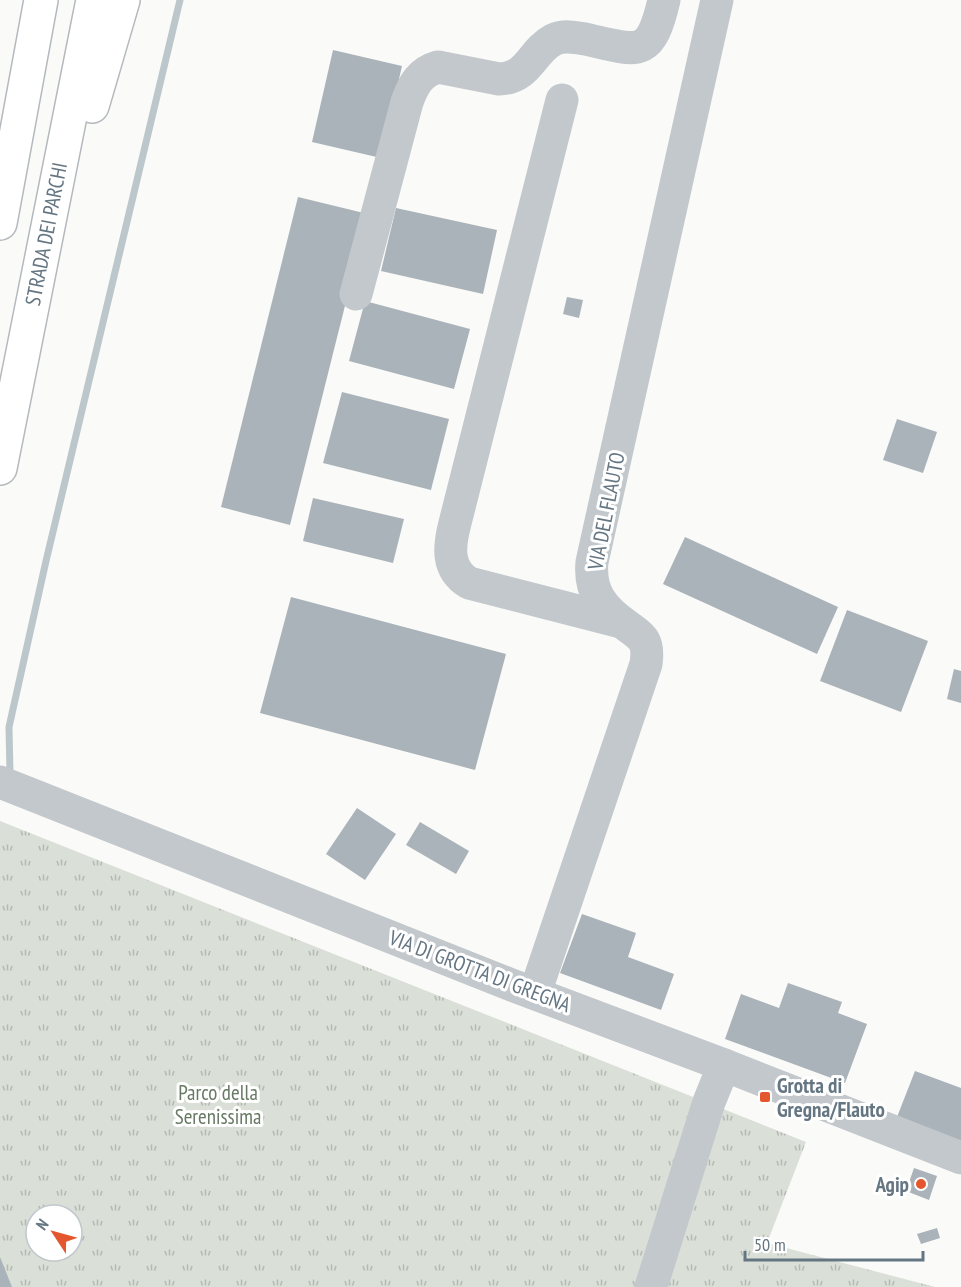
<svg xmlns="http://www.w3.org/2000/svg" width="961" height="1287" font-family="'PT Sans Narrow',sans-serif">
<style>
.park{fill:url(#park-tufts);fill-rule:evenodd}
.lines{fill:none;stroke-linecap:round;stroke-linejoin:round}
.stream{stroke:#bbc7cb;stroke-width:7}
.building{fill:#aab3b9}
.highway-casing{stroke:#b4b9bd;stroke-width:36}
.minor{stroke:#c3c8cc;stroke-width:33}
.highway{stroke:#fff;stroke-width:33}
.poi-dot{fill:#e4572e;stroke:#fff;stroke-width:2}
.labels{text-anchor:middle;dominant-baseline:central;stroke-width:6;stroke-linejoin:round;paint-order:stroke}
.street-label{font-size:21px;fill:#657683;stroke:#fff}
.poi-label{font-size:21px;font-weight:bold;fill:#657683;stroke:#fff;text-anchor:start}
.park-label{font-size:21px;fill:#687a64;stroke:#fff}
</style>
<defs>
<pattern id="park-tufts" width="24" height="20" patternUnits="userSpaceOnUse" patternTransform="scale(1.5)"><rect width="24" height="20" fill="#dadfd7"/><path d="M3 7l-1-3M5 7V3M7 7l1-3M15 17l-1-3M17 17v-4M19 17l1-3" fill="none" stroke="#b4b9b4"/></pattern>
</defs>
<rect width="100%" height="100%" fill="#fafaf8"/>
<path class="park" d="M0 821 806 1142 767 1243 935 1287H0ZM36 1215H72V1251H36Z"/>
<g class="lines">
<polyline class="stream" points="10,773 9,727 46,561 180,0"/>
</g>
<g class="building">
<polygon points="333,50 402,66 381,158 312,142"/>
<polygon points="298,197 368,214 290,525 221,507"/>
<polygon points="396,208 497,230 483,294 381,271"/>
<polygon points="567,297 583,300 579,318 563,314"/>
<polygon points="365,301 470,329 454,389 349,361"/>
<polygon points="342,392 449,419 431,490 323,463"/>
<polygon points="897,419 937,432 923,473 883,460"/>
<polygon points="313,498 404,519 393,563 303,541"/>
<polygon points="685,537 838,607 817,654 663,584"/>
<polygon points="291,597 506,654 475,770 260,713"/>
<polygon points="847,610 928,641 901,712 820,681"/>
<polygon points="954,669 961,671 961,703 947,699"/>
<polygon points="357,808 396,834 365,880 326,854"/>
<polygon points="420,822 469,851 456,874 406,845"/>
<polygon points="582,914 636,933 628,957 674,974 661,1010 560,973"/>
<polygon points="788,983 842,1002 838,1013 867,1024 845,1083 725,1039 741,994 779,1008"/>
<polygon points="915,1071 961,1088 961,1141 897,1117"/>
<polygon points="914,1168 937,1176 929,1200 906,1191"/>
<polygon points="937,1228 940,1238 921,1244 917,1234"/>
<polygon points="0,1257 12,1287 0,1287"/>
</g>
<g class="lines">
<defs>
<g id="highway">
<polyline points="92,106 123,0"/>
<polyline points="0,223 41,0"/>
<polyline points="0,468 93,0"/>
</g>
</defs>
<use href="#highway" class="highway-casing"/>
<g class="minor">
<path d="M562 100 455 523C449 546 446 569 469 583L621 622"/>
<path d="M356 294 407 102C413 85 420 72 438 67L499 79C529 78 531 52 553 40 563 35 575 37 585 39 638 51 650 60 664 0"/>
<polyline points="0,782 509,984 724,1065 961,1158"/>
<path d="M535 993 646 664C647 657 648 648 644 641 640 634 632 630 626 625 603 609 589 592 592 562L717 0"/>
<polyline points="651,1287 709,1102 724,1065"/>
</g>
<use href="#highway" class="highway"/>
</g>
<g class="poi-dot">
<rect x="759" y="1091" width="12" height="12" rx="3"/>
<circle cx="921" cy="1184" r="6"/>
</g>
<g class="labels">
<g class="street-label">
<text transform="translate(46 234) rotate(-79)">STRADA DEI PARCHI</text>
<text transform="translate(606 511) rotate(-79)">VIA DEL FLAUTO</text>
<text transform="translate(480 971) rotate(21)">VIA DI GROTTA DI GREGNA</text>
</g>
<g class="poi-label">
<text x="777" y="1085">Grotta di<tspan x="777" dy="24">Gregna/Flauto</tspan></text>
<text x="909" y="1184" text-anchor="end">Agip</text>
</g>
<g class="park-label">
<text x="218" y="1092">Parco della<tspan x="218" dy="24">Serenissima</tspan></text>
</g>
</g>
<g transform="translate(54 1233) rotate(306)"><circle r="28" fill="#ffffff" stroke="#c1c8cd" stroke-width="1.5"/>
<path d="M0-4.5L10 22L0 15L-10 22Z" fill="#e4572e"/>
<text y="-9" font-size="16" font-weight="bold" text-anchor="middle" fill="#657683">N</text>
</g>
<path d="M745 1251v9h178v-9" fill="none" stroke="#657683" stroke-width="3"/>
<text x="754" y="1251" font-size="18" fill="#657683" stroke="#ffffff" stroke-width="4.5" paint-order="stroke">50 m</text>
</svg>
